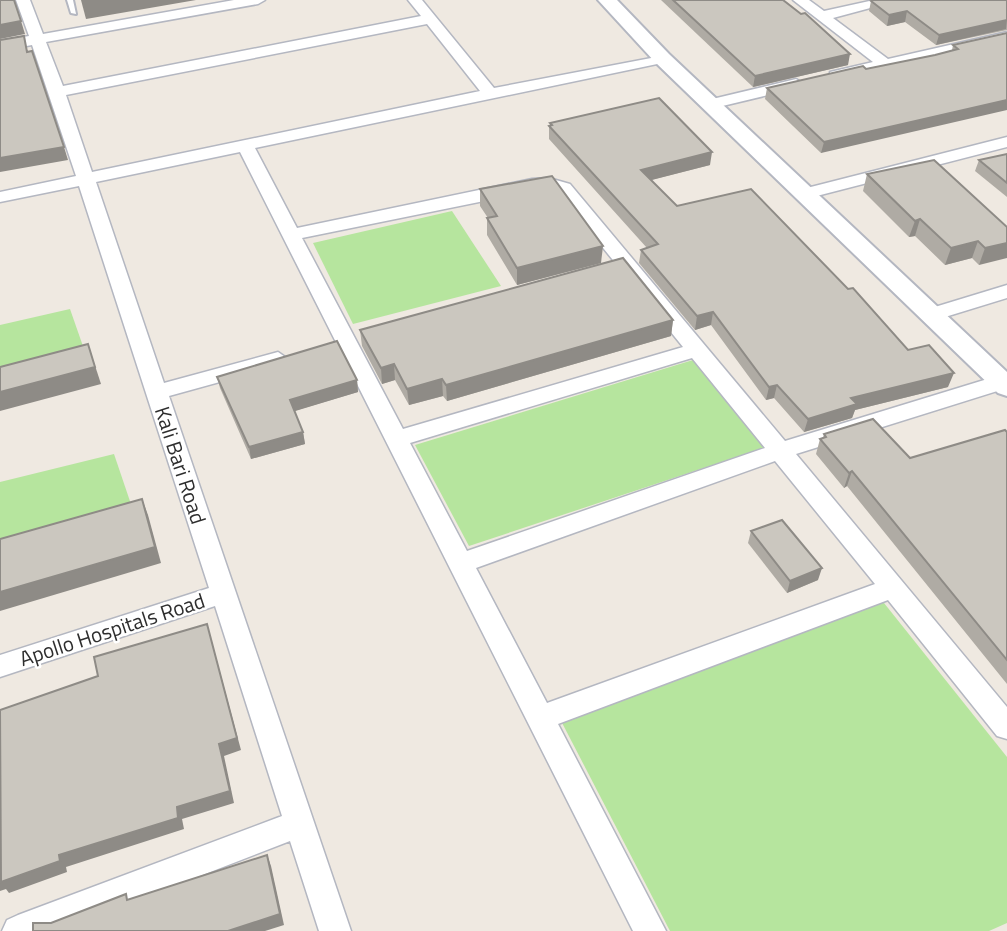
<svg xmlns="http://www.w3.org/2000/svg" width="1007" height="931" font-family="'Titillium Web',sans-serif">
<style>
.green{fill:#b6e59e}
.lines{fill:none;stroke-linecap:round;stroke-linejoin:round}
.service-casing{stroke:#b4b7c1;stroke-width:4}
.minor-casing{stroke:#b4b7c1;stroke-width:3}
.tertiary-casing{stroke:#b4b7c1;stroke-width:4}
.service{fill:#fff;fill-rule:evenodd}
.minor{fill:#fff;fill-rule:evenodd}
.tertiary{fill:#fff;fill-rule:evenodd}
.wall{fill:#afaba4}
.shaded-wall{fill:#8e8b86}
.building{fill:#cbc7bf;stroke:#8e8b86;stroke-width:2}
.labels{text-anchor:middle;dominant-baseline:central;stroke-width:5;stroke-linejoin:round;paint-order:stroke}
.street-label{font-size:21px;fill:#2e2e2e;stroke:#fff}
</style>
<rect width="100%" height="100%" fill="#efe9e1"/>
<g class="green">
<polygon points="452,211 501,286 353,324 313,243"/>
<polygon points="70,309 85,352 0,374 0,325"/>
<polygon points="693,360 764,448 469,546 415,445"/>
<polygon points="114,454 136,519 0,553 0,482"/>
<polygon points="880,598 1007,757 1007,923 989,931 670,931 559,717"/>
</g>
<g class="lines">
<defs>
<polygon id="service" points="67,0 73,0 76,14 71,13"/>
<g id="minor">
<path d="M16 0H30L43 34 234 0H265L258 4 46 42 63 86 421 16 408 0H422L494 88 667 55 670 58 662 63 255 148 297 228 532 179 549 178 570 184 785 441 994 377 1007 376V388L796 454 1007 707V739L997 736 888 600 558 724 666 931H633L240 152 96 182 164 383 278 352 288 359 285 364 169 396 351 931H319L290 841 58 931H2L7 920 18 915 282 816 215 606 0 677V655L209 588 79 186 0 202V192L76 176 32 45 0 51V41L29 36ZM427 24 480 91 92 172 66 95ZM548 188 558 192 683 347 403 429 302 238ZM692 358 765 448 467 551 410 443ZM775 461 875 584 547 703 476 568Z"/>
<polygon points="793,0 809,0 824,11 874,0 900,0 833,18 888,59 1007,32 1007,40 836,80 830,78 830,72 873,62"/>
<polygon points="796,79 804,84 802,87 710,109 702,104 704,101"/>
<polygon points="1007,137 1007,147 805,199 796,194 799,190"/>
<polygon points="1007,285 1007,298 932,321 922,315 925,310"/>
</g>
<polygon id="tertiary" points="598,0 617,0 669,54 1007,372 1007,396 998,393 655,62"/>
</defs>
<use href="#service" class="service-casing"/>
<use href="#minor" class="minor-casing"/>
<use href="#tertiary" class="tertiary-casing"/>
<use href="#service" class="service"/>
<use href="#minor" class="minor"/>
<use href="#tertiary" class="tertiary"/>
</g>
<g class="wall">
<polygon points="661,0 783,0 848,65 753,87"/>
<polygon points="1007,0 1007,30 936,45 905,22 887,26 869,11 871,1"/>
<polygon points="1007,33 821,153 765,99 767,88 935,55 952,50 953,45"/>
<polygon points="550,123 710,165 651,180 677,206 908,350 948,387 855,410 852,418 804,432 774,398 766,400 711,325 695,330 639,263 641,250 647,248 549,139 549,126 550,126"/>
<polygon points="1007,154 1007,197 975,171 979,160"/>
<polygon points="867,174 1007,227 979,265 972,258 945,265 915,236 909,237 863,191"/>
<polygon points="480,189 601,263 517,285 487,235 487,218 488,218 480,206"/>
<polygon points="673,320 671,336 447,401 443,396 409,405 395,380 382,384 362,346 360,330"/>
<polygon points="217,377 357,380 358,392 294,411 303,432 305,444 251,459 220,388"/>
<polygon points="1007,432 1007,684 847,486 844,488 816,454 820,439 823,438 824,434 910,458"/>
<polygon points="751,531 818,580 787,593 748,543"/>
</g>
<g class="shaded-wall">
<polygon points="81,0 196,0 86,19"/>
<polygon points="907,11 905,22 887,26 889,15"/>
<polygon points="1007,20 1006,29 936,45 939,35"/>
<polygon points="21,21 25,34 0,39 0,25"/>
<polygon points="850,54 848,65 753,87 755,76"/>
<polygon points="1007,100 1007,110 821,153 824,142"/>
<polygon points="64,147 68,160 0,172 0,158"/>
<polygon points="712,152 710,165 640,183 641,170"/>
<polygon points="920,219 915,236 909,237 915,221"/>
<polygon points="978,241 972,258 945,265 951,248"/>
<polygon points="1007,243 1007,258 979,265 985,248"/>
<polygon points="603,246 601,263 517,285 517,268"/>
<polygon points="713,312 711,325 695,330 697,316"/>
<polygon points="673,320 671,336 447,401 446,385"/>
<polygon points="88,344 101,384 0,411 0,392"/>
<polygon points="394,364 395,380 382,384 381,368"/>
<polygon points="954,373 948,387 855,410 852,418 804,432 808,419 851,398"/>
<polygon points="442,379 443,396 409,405 407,389"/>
<polygon points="357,380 358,392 292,412 290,400"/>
<polygon points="777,385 774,398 766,400 769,387"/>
<polygon points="303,432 305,444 251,459 249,447"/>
<polygon points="852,471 847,486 844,488 849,473"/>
<polygon points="142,499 148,515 161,563 0,611 0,592"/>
<polygon points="822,568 818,580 787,593 790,581"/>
<polygon points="207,624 241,750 224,756 234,803 182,819 184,829 66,867 67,872 9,893 6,889 0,891 0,878 59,855 177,807 219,744"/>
<polygon points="267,855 271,866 284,925 265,931 228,931"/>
</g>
<g class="building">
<polygon points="0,0 14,0 21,21 0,25"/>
<polygon points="673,0 783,0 801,14 805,13 850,54 755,76"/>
<polygon points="873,0 1007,0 1007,20 939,35 907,11 889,15 871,1"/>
<polygon points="1007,33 1007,100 824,142 767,88 863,66 866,69 935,55 958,49 953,45"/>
<polygon points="24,36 27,52 32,51 64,147 0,158 0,40"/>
<polygon points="659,98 712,152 641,170 677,206 751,189 848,289 853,288 908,350 929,345 954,373 851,398 857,404 808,419 777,385 769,387 713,312 697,316 641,250 658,244 549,126 552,125 550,123"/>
<polygon points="1007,154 1007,183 979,160"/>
<polygon points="934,160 1007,227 1007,243 985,248 978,241 951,248 920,219 915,221 867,174"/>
<polygon points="552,176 603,246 517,268 487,218 497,216 480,189"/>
<polygon points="623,258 673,320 446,385 442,379 407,389 394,364 381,368 360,330"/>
<polygon points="337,341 357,380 290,400 303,432 249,447 217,377"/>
<polygon points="88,344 95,367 0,392 0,367"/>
<polygon points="873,419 910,458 1005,430 1007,432 1007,660 852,471 849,473 820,439 826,437 824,434"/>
<polygon points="142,499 155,547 0,592 0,539"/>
<polygon points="782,520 822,568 790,581 751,531"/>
<polygon points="207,624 237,738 219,744 230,791 177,807 178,818 59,855 60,861 1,882 0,710 98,676 94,657"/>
<polygon points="267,855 280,914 228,931 33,931 33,923 51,923 126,894 127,900"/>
</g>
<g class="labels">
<g class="street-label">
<text transform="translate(181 465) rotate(72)">Kali Bari Road</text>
<text transform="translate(112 629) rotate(-18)">Apollo Hospitals Road</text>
</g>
</g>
</svg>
